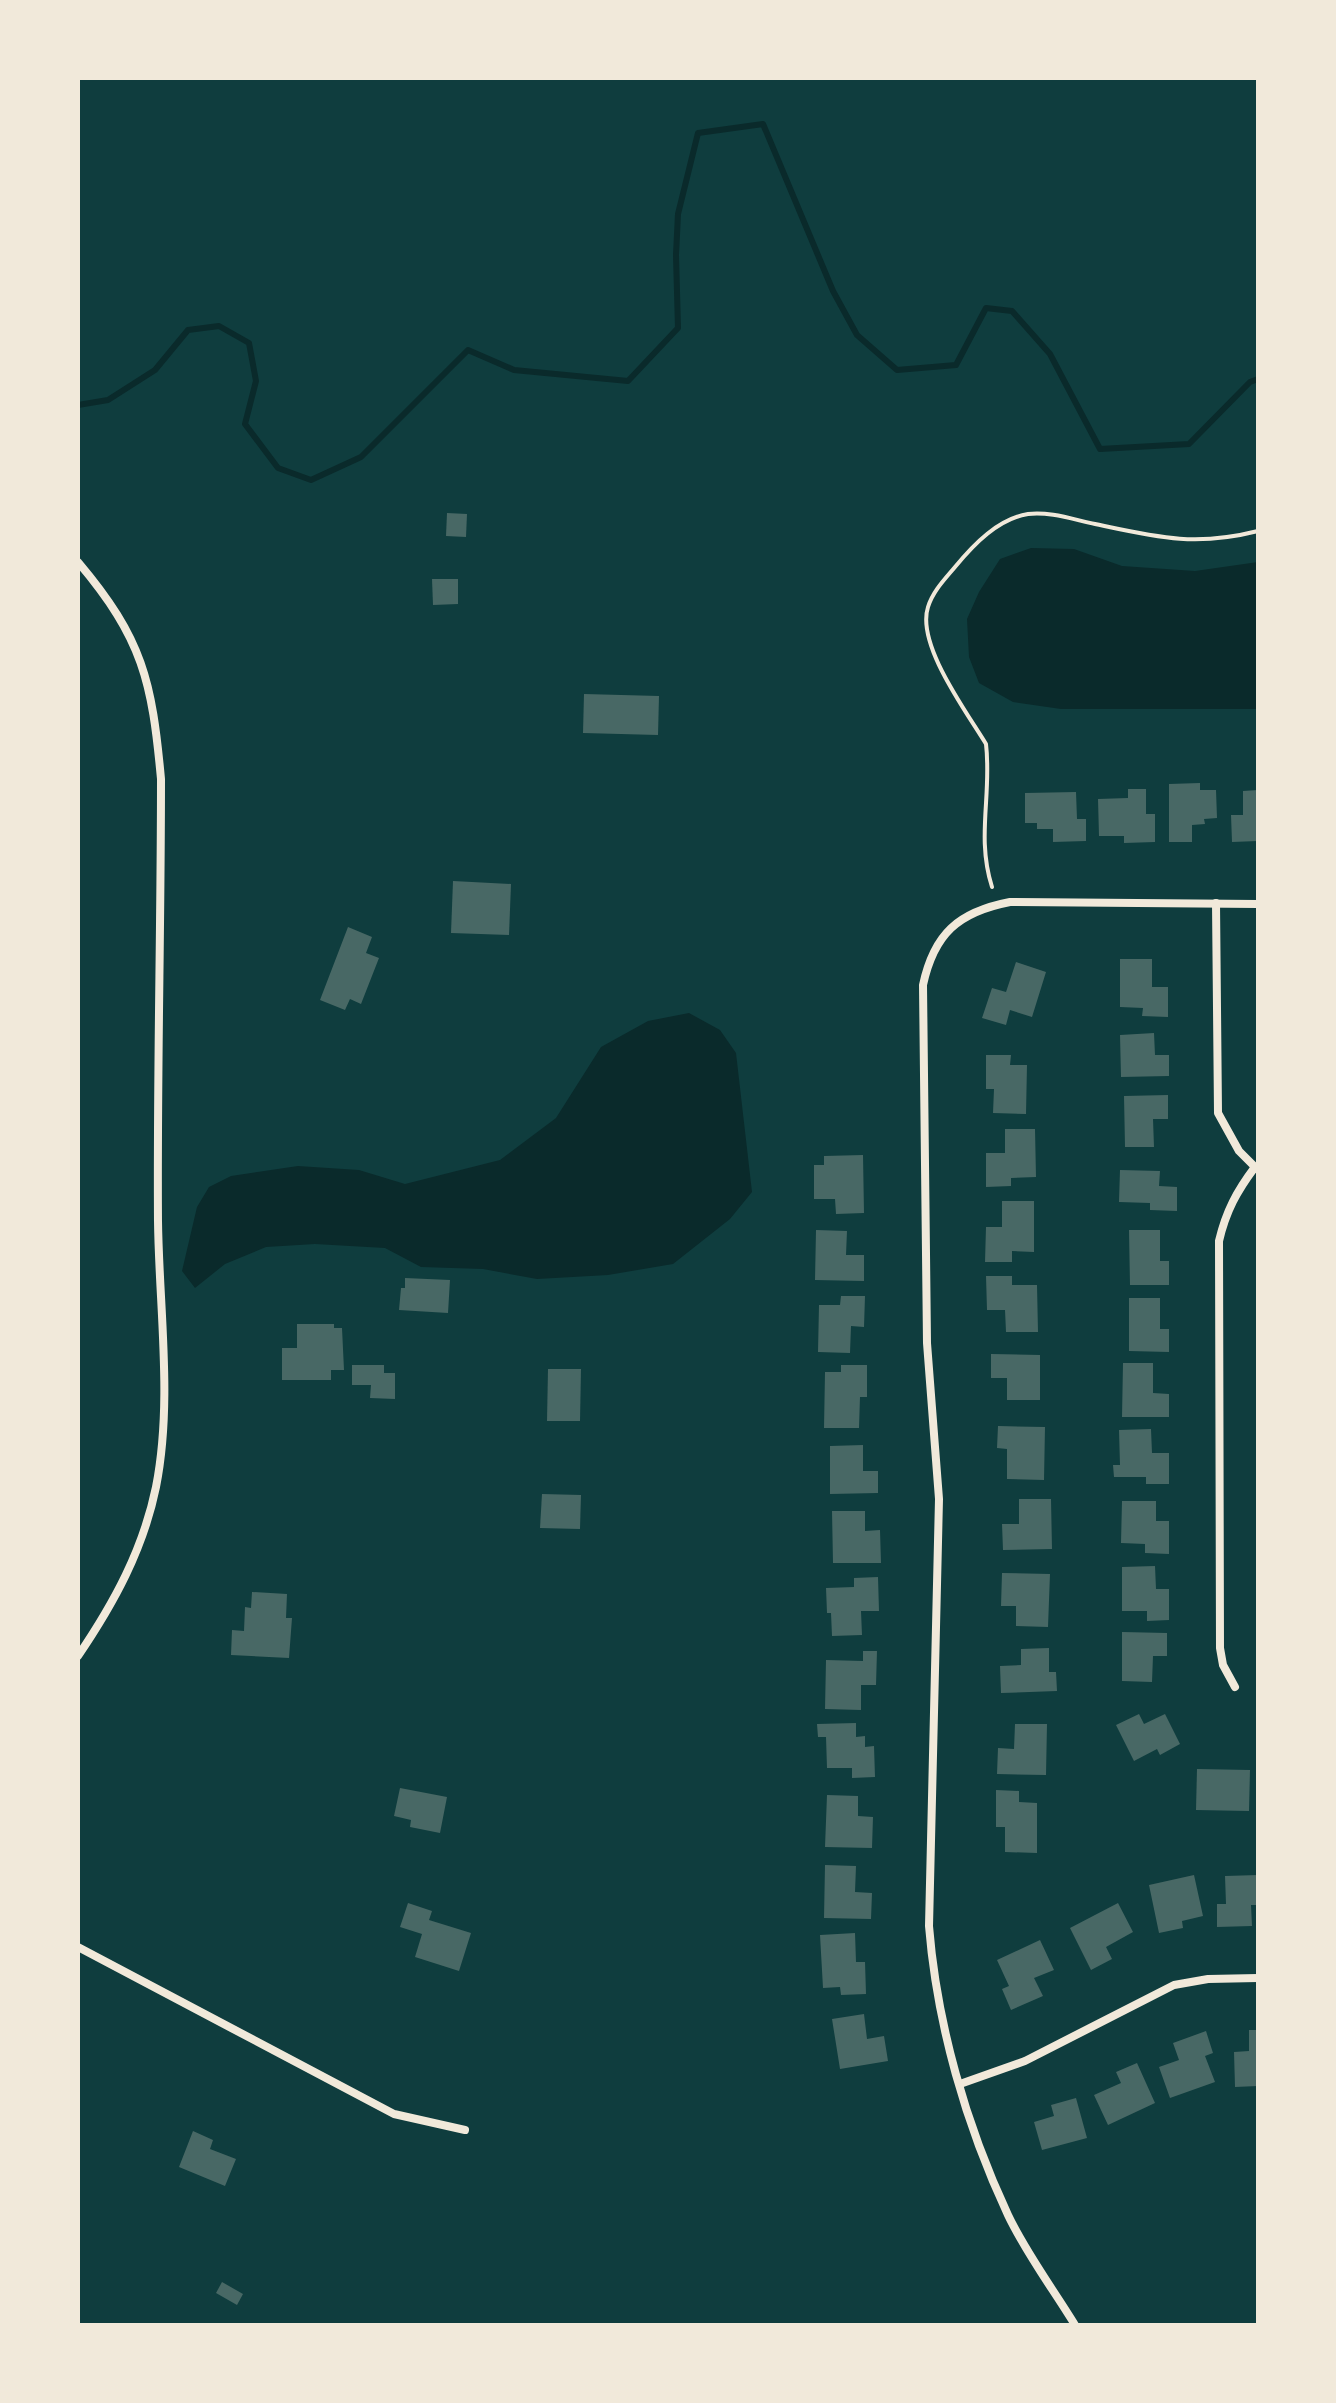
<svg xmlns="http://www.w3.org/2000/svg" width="1336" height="2403" font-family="'Public Sans',sans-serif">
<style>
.water{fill:#0a2a2b}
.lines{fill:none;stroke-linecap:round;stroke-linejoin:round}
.stream{stroke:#0a2a2b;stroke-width:6}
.building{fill:#486865}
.path{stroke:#f1e9da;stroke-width:4}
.minor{stroke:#f1e9da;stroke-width:8}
</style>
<rect width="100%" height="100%" fill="#0f3d3e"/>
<g class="water">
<polygon points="1031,548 1074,549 1122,566 1195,571 1258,562 1258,709 1061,709 1013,702 979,683 969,657 967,619 979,592 1000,559"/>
<polygon points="689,1013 720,1030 736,1053 752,1192 730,1219 673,1264 608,1275 537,1279 483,1269 421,1267 385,1248 315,1244 266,1247 225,1264 195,1288 182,1271 197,1207 209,1187 231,1176 298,1166 359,1170 405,1184 500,1160 556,1118 601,1047 648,1021"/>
</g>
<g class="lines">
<polyline class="stream" points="78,405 108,400 155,370 188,330 219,326 249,343 256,381 245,424 278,468 311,480 361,457 468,350 514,370 628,381 678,328 676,255 678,214 698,133 763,124 833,291 857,335 897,370 956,365 986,308 1012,311 1050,354 1100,449 1189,444 1250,382 1258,379"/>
</g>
<g class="building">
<polygon points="447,513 467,514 466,537 446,536"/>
<polygon points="432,579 458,579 458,604 433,605"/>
<polygon points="584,694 659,696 658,735 583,733"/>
<polygon points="1200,783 1200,790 1216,790 1217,818 1204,819 1205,824 1192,825 1192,842 1169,842 1169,784"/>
<polygon points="1128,789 1146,789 1146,814 1155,814 1155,842 1124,843 1124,836 1099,836 1098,799 1128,798"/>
<polygon points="1258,790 1258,841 1232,842 1231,815 1243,815 1243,791"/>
<polygon points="1076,792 1077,819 1086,819 1086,841 1053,842 1053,829 1037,829 1037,823 1025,823 1025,793"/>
<polygon points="453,881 511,884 509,935 451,933"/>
<polygon points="348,927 372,937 366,953 379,958 361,1004 350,999 345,1010 320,1000"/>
<polygon points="1120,959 1152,959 1152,987 1168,987 1168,1017 1142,1016 1143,1008 1120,1007"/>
<polygon points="1016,962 1046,972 1032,1017 1010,1010 1006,1025 982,1018 992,988 1006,992"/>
<polygon points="1154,1033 1155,1055 1169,1055 1169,1076 1121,1077 1120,1035"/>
<polygon points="986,1055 1011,1055 1010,1065 1027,1065 1026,1114 993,1113 994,1089 986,1089"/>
<polygon points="1168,1095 1168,1119 1153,1119 1154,1147 1125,1147 1124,1096"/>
<polygon points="1005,1129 1035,1129 1036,1177 1011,1178 1011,1186 986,1187 986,1153 1005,1153"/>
<polygon points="863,1155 864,1213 836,1214 835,1199 814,1199 814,1165 824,1165 824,1156"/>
<polygon points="1120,1170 1160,1171 1159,1186 1177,1187 1177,1211 1150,1210 1150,1203 1119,1202"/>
<polygon points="1002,1201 1034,1201 1034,1252 1012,1251 1012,1262 985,1262 986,1227 1002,1227"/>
<polygon points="816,1230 847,1231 846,1255 864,1255 864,1281 815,1280"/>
<polygon points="1129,1230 1160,1230 1160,1261 1169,1261 1169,1285 1130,1285"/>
<polygon points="986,1276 1012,1276 1012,1285 1037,1285 1038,1332 1006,1332 1005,1310 987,1310"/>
<polygon points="405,1278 450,1280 448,1313 399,1310 401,1288 405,1288"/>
<polygon points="841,1296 865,1296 864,1327 851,1326 850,1353 818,1352 819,1305 840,1305"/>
<polygon points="1129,1298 1160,1298 1160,1329 1169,1329 1169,1352 1129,1351"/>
<polygon points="297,1324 334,1324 334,1328 342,1328 344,1370 331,1370 331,1380 282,1380 282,1348 297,1348"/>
<polygon points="991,1354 1040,1355 1040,1400 1007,1400 1007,1378 991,1378"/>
<polygon points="1123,1363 1153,1363 1153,1393 1169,1394 1169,1417 1122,1417"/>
<polygon points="352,1365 384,1365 384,1373 395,1373 395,1399 370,1398 371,1385 352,1385"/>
<polygon points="841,1365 867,1365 867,1397 860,1397 859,1428 824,1428 825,1372 841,1372"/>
<polygon points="548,1369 581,1369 580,1421 547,1421"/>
<polygon points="998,1426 1045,1427 1044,1480 1007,1479 1007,1449 997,1448"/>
<polygon points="1151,1429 1152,1453 1169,1453 1169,1484 1146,1484 1146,1477 1114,1477 1113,1465 1120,1465 1119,1430"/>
<polygon points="863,1445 863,1471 878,1471 878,1493 830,1494 830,1446"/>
<polygon points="542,1494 581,1495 580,1529 540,1528"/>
<polygon points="1019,1499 1051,1499 1052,1549 1003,1550 1002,1524 1019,1524"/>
<polygon points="1122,1501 1156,1501 1156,1521 1169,1521 1169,1554 1145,1553 1145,1544 1121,1543"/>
<polygon points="832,1511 865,1511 865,1531 880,1530 881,1563 833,1563"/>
<polygon points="1155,1566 1156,1589 1169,1589 1169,1620 1147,1621 1147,1611 1122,1611 1122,1567"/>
<polygon points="1002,1573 1050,1574 1048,1627 1016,1626 1016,1606 1001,1606"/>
<polygon points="878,1577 879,1611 861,1611 862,1635 832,1636 831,1613 827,1613 826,1588 854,1587 854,1578"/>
<polygon points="252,1592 287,1594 286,1618 292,1618 289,1658 231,1655 232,1630 244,1631 245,1607 251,1608"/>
<polygon points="1122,1632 1167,1633 1167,1656 1153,1656 1152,1682 1122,1681"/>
<polygon points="1049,1648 1049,1672 1056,1672 1057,1691 1001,1693 1000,1666 1021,1665 1021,1649"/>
<polygon points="863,1651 877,1651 876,1685 861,1685 861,1710 825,1709 826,1660 863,1661"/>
<polygon points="1139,1714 1144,1724 1165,1714 1180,1744 1160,1755 1157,1749 1134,1761 1116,1725"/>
<polygon points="856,1723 856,1737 865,1736 865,1747 874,1746 875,1777 852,1778 852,1768 827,1768 826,1737 818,1737 817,1724"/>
<polygon points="1015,1724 1047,1724 1046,1775 997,1774 998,1748 1014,1749"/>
<polygon points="1197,1769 1250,1770 1249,1811 1196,1810"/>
<polygon points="400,1788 447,1797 440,1833 410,1827 411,1820 394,1816"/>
<polygon points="996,1790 1019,1791 1019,1802 1037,1803 1037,1853 1005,1852 1005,1827 996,1827"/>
<polygon points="827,1795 858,1796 858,1816 873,1817 872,1848 825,1847"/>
<polygon points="825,1865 856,1866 855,1892 872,1893 871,1919 824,1918"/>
<polygon points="1194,1875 1203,1916 1182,1921 1183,1928 1159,1933 1149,1885"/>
<polygon points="1258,1875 1258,1905 1251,1905 1252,1926 1217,1927 1217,1904 1226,1904 1225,1876"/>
<polygon points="408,1903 432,1911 429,1920 471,1933 459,1971 415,1957 422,1934 400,1927"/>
<polygon points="1118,1903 1133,1932 1106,1947 1112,1959 1091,1970 1070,1928"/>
<polygon points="855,1933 856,1962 865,1962 866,1994 841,1995 840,1987 823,1988 820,1935"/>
<polygon points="1040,1940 1054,1970 1034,1978 1043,1996 1011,2010 1002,1989 1009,1986 997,1960"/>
<polygon points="864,2014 867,2039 884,2036 888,2061 840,2069 832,2019"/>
<polygon points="1249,2030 1258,2030 1258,2086 1235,2087 1234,2052 1249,2051"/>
<polygon points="1206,2031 1213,2053 1205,2056 1215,2082 1170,2098 1159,2067 1179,2060 1173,2043"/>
<polygon points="1137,2063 1155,2103 1108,2125 1094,2095 1121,2083 1116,2072"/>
<polygon points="1076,2098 1087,2138 1042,2150 1034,2122 1054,2116 1051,2105"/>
<polygon points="193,2131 213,2140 210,2149 236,2159 225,2186 179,2167"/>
<polygon points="222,2282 243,2294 237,2305 216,2293"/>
</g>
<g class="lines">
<path class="path" d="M992 887C976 837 992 794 986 744 966 711 916 644 928 607 933 591 945 579 955 567 974 544 998 519 1028 514 1049 511 1075 520 1095 524 1156 537 1195 547 1258 531"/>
<g class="minor">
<path d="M78 562C143 639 152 681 161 779 161 927 157 1074 158 1221 159 1308 173 1401 156 1487 143 1550 114 1603 78 1656"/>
<polyline points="1216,903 1218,1113 1239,1151 1257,1169"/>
<path d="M1235 1687 1223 1665 1220 1648 1219 1241C1226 1211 1237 1191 1255 1167"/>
<polyline points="78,1947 394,2114 465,2130"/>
<polyline points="960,2084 1025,2061 1174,1985 1208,1979 1258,1978"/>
<path d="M1075 2325C1053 2289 1026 2253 1008 2215 966 2125 937 2025 929 1926L939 1499 927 1343 923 985C934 934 958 912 1010 902L1258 904"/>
</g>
</g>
<rect width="1336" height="2403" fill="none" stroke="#f1e9da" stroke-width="160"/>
</svg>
